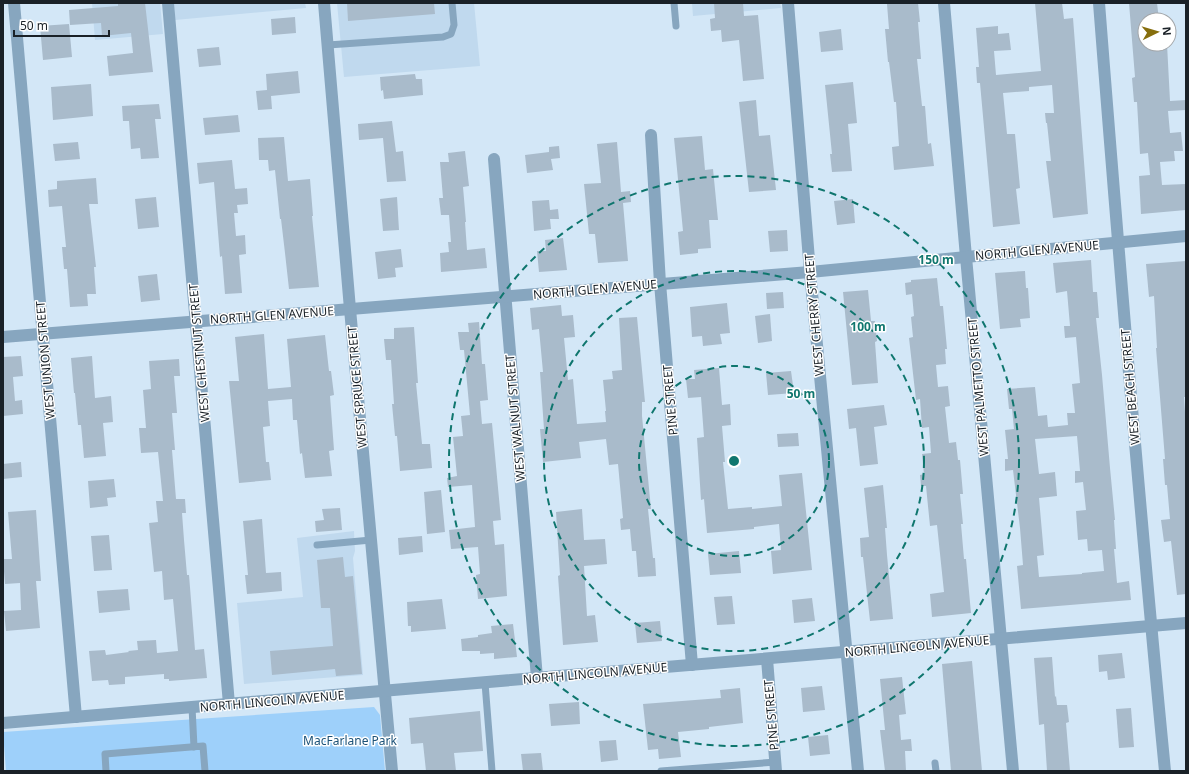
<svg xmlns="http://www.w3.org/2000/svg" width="1189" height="774" font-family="'Noto Sans',sans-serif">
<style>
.built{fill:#c0d9ee}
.green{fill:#9ed0fa}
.building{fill:#a9bbcb;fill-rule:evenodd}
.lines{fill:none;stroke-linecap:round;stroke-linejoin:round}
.service{stroke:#87a6bf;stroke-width:7}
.minor{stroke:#87a6bf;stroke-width:12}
.ring{fill:none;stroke:#0f766e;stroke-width:2;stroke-dasharray:7 5}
.labels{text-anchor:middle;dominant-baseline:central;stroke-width:3;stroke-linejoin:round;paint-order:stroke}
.street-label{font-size:12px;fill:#1a2127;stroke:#fff}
.park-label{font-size:12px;fill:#1c5278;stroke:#fff}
.centre{fill:#0f766e;stroke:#fff;stroke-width:2}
.ring-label{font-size:12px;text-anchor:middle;font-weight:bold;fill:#0f766e;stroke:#fff;stroke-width:3;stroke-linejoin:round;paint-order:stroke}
</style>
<rect width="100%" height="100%" fill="#d3e7f7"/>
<g class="built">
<polygon points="92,3 160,3 163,34 95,40"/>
<polygon points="174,3 305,3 306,8 175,20"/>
<polygon points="337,3 474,3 480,66 344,77"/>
<polygon points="692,3 780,3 781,8 693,16"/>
<polygon points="354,531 355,551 353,558 363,675 244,684 237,603 303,597 297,538"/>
</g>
<polygon class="green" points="374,707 380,715 385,771 6,771 3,732"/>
<g class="building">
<polygon points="118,3 145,3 153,72 109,76 107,56 133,53 131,33 102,36 101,23 70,25 69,10 118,6"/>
<polygon points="347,3 434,3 435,14 348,21"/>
<polygon points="714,3 743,3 744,16 758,15 764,79 743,81 739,40 722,42 721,30 711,31 710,19 715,18"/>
<polygon points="902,3 918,3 920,22 918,22 921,59 917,59 922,106 925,106 928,144 931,143 934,166 894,170 892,147 899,146 896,102 894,102 889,62 888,62 885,29 889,29 887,4"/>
<polygon points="1035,3 1062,3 1064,19 1073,18 1088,214 1053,218 1046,161 1051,161 1047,123 1046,123 1045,113 1054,113 1052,85 1029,87 1029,91 1003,93 1007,134 1015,134 1020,188 1016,189 1020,224 993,227 980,83 977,83 976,67 979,67 976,28 998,26 998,34 1009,33 1011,50 994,51 996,75 1041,71"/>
<polygon points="1129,3 1157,3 1159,20 1145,20 1145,46 1167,44 1170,101 1186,100 1186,110 1168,111 1170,133 1181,132 1183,151 1174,151 1175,161 1160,162 1162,185 1186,184 1186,210 1141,214 1139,176 1150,175 1148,153 1140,154 1137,102 1134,102 1132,78 1135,77"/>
<polygon points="295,17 296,33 272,35 271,19"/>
<polygon points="69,24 72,57 43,60 40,26"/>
<polygon points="841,29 843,50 821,52 819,32"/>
<polygon points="219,47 221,65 199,67 197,49"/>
<polygon points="298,71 300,93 271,96 272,109 258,110 256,91 267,90 266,74"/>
<polygon points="415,74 416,79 422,79 423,95 384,99 383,90 381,91 380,77"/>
<polygon points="853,82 857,123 848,124 852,171 832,172 830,154 832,154 825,85"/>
<polygon points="91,84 93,116 53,120 51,87"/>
<polygon points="756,100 759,136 770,135 776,190 749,192 739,102"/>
<polygon points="159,104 161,119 155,119 159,158 141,159 140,148 131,149 129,121 123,121 122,106"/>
<polygon points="238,115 240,132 205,135 203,118"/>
<polygon points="392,121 396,152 403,151 406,181 387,182 383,138 359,140 358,124"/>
<polygon points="702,136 705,170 713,169 718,220 709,220 711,248 698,249 698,253 680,255 678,232 683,231 674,138"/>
<polygon points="284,137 288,181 310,179 313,216 312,216 319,287 289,289 285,253 281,219 280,219 275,170 269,171 268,160 259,160 258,138"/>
<polygon points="78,142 80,159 55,161 53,144"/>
<polygon points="617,142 621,192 630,191 631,202 623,203 628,261 598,263 595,234 589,234 584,184 601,183 597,144"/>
<polygon points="559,146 560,158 551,159 553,170 527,173 525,155 549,152 549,147"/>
<polygon points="465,151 469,186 463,187 466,222 465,222 467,250 485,248 487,268 441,272 440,253 449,252 448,242 451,242 449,215 441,215 439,198 443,198 440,162 449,162 448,153"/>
<polygon points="232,160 235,189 247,188 248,204 237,205 238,213 234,213 236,236 245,235 246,254 239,255 242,293 225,294 222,256 220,257 214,182 199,184 197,163"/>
<polygon points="96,178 98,204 89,204 96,267 94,267 96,294 87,294 88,306 70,307 67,269 64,269 62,247 66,247 62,206 49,207 48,190 57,189 57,181"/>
<polygon points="156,197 159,227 138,229 135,199"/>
<polygon points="397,197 399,230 383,231 380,199"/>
<polygon points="853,199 855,223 837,225 834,201"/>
<polygon points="549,200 550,210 558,209 559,219 550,219 551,229 534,231 532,201"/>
<polygon points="787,230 788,251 770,252 768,231"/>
<polygon points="563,238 567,270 539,272 537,251 546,251 545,240"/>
<polygon points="401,249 403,267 395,268 396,277 378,279 375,252"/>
<path d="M1091 260 1093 292H1097L1099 318H1096L1102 375 1110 468 1115 520H1114L1116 549H1114L1117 583 1129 581 1131 600 1021 609 1017 566 1023 565 1020 528 1013 470 1005 471V459H1008L1005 430 1014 429 1012 409H1009L1007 389 1035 387 1038 416 1047 415 1048 427 1068 425 1067 413H1075L1072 384 1080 383 1076 337 1065 338 1064 326H1070L1067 291 1056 293 1053 263ZM1077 436 1080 471H1075V483L1083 482 1086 510 1076 511 1078 540 1087 539 1088 551 1102 550 1104 571 1082 573V574L1039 577 1037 556 1044 555 1039 498 1057 496 1055 472 1039 474 1035 439Z"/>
<polygon points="1186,261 1186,397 1184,397 1186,427 1186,594 1177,595 1171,541 1164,542 1161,520 1170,519 1167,485 1165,485 1163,459 1165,459 1156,348 1157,348 1154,296 1149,297 1146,264"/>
<polygon points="1025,271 1026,288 1028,288 1030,318 1020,319 1021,327 1000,329 995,273"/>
<polygon points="157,274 160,300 141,302 138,276"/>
<polygon points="937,278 940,306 943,306 947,349 945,349 946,364 936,365 938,387 948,386 950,406 945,407 949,443 956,442 958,460 960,460 963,494 960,494 963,524 961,524 964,559 966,559 971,613 932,617 930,594 944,592 937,525 930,526 926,486 921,486 920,475 924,474 922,454 931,453 929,427 922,428 920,399 916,400 909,338 913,337 911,317 914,316 912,294 906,295 905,283 911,282 911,280"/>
<polygon points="868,290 871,321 875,321 877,341 875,342 878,383 852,385 843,292"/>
<polygon points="783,292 784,308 767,309 766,293"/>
<polygon points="727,303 730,333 720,334 722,344 703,346 702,336 692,337 690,307"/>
<polygon points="561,305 562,316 573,315 575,337 564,338 568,380 573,379 577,424 606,422 605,411 606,411 603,380 613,379 612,371 622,370 619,318 637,317 645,402 642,402 642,416 651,509 648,509 653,558 655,558 656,576 638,577 636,551 632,551 630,529 621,530 620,519 623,518 618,464 609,465 606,439 579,442 581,458 543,462 540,429 544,429 540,372 543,372 539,329 532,330 530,308"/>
<polygon points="770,314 772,341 758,343 755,316"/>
<polygon points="479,322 482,364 485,364 488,400 480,401 482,424 492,423 501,520 493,521 495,545 504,544 507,596 478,599 476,575 480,574 478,547 451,549 449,530 475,527 472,485 448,487 447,478 457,476 453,437 463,436 461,416 470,415 464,350 460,350 458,332 469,332 468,323"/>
<polygon points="414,327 418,383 416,383 422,444 430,444 432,468 400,471 397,436 395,436 392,404 394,404 391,360 386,360 384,339 394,339 394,328"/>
<polygon points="264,334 268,389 291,387 287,339 325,335 329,371 331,371 334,395 330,396 334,450 329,451 332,476 305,478 302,453 300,454 297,420 293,420 292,399 268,401 270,426 263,427 266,462 269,462 271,480 239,483 229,381 239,381 235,337"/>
<polygon points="21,356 23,376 13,377 15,401 22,400 23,414 3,416 3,357"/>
<polygon points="92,356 95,398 111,396 113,422 103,423 106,456 84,458 81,425 78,425 75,393 74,393 71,358"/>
<polygon points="179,359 180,376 174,376 177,413 172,413 175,450 172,450 176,499 185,499 186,513 182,513 184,540 187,575 189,575 195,650 204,649 207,678 169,681 169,679 164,679 164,674 125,677 125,684 109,685 108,680 92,681 89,651 105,650 106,655 129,652 128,651 138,650 137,641 156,640 157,653 178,651 173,599 164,600 162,571 154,572 151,543 149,523 158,522 156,501 163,501 158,452 141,453 139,428 146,428 143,390 151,389 149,361"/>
<polygon points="719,368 722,405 730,404 731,425 722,426 725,462 723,462 728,509 752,507 752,509 782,506 779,475 802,473 812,570 773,574 771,551 781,550 779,524 754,527 754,529 707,533 704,499 701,500 697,438 704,437 701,397 688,398 686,379 695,379 694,370"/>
<polygon points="791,371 794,393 768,395 766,373"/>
<polygon points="884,405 887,425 874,427 878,464 860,466 856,428 849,429 847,409"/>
<polygon points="798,433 799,446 778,447 777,434"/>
<polygon points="21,462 22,477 3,479 3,464"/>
<polygon points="114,479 116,497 107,498 108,506 90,508 88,481"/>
<polygon points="883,485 887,528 885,528 887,555 893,619 870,621 863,557 861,557 860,538 869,537 864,488"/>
<polygon points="441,490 445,532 427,534 424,492"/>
<polygon points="340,508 342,530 316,532 315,521 324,520 322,509"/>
<polygon points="582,509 584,540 605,539 607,564 584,566 587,616 595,615 598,642 563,645 558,576 560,575 556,512"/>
<polygon points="36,510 41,581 36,581 40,628 6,631 4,611 21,610 20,583 5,584 3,559 12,559 8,512"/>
<polygon points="262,519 266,573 281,572 282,591 247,594 245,575 248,575 243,521"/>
<polygon points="109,535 112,570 94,571 91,536"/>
<polygon points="422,536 423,552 399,555 398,538"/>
<polygon points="739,551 741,573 710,575 708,554"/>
<polygon points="343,557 345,577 353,576 362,674 336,676 335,669 272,675 270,651 333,646 330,608 321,608 317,560"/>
<polygon points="128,589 130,610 99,613 97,591"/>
<polygon points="732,596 735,624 717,625 714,597"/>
<polygon points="812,598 815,621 794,623 792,600"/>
<polygon points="442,599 446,629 411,632 411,626 408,626 407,602"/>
<polygon points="660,621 662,641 637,643 635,623"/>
<polygon points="513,624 517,657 494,659 494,653 480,654 480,651 462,651 461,639 478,637 478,635 492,633 491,626"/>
<polygon points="1122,653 1125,678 1108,680 1107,671 1099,672 1098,655"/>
<polygon points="1052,657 1055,697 1056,696 1057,705 1067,705 1069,722 1066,723 1070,771 1047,771 1044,724 1039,725 1034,658"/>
<polygon points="972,661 982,771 951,771 942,664"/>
<polygon points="902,677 906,714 899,715 901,740 911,739 912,751 905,751 906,771 885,771 880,730 885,730 880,679"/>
<polygon points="822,686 825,710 803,712 801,688"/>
<polygon points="740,688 743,723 709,727 709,729 678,732 681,757 659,759 658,749 648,750 643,704 721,698 720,690"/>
<polygon points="579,702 580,724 551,726 549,704"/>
<polygon points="1131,708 1134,747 1119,748 1116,709"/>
<polygon points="480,711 483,751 454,753 456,771 426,771 423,743 411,744 409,718"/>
<polygon points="828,735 830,754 810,756 808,737"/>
<polygon points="616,740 618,760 601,762 599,741"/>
<polygon points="541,753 543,771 523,771 521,754"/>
</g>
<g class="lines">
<g class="service">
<polyline points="674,3 676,26"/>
<polyline points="328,45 443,37 451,34 454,25 452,3"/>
<polyline points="317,545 371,540"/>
<polyline points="485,683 492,771"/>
<polyline points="192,707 194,747"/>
<polyline points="935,763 936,771"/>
<polyline points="106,771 105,754 203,746 205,771"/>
<polyline points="661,771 776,762"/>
</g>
<g class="minor">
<polyline points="14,3 76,717"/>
<polyline points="168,3 229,704"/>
<polyline points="324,3 350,309 392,771"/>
<polyline points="788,3 810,272 858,771"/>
<polyline points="944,3 966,257 1013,771"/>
<path d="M1099 3C1119 259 1140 515 1165 771"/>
<polyline points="651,135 660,283 692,665"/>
<polyline points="494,159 537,678"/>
<polyline points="3,337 810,272 1186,236"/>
<polyline points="767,659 776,771"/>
<polyline points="3,723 1186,623"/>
</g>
</g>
<g class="ring">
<circle cx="734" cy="461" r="95"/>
<circle cx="734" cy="461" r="190"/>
<circle cx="734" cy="461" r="285"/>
</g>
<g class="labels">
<g class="street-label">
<text transform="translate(1037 250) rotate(-5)">NORTH GLEN AVENUE</text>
<text transform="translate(595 289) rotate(-5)">NORTH GLEN AVENUE</text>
<text transform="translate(272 315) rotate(-4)">NORTH GLEN AVENUE</text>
<text transform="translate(814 315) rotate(-95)">WEST CHERRY STREET</text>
<text transform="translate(199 353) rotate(-95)">WEST CHESTNUT STREET</text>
<text transform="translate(45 360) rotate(-95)">WEST UNION STREET</text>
<text transform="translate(357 387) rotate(-95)">WEST SPRUCE STREET</text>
<text transform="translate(978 387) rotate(-95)">WEST PALMETTO STREET</text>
<text transform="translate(1130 387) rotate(-95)">WEST BEACH STREET</text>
<text transform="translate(670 400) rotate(-95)">PINE STREET</text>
<text transform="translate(515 418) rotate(-95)">WEST WALNUT STREET</text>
<text transform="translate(917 646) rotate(-5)">NORTH LINCOLN AVENUE</text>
<text transform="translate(595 673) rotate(-5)">NORTH LINCOLN AVENUE</text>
<text transform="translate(272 701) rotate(-5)">NORTH LINCOLN AVENUE</text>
<text transform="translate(771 715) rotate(-95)">PINE STREET</text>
</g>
<g class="park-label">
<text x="350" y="740">MacFarlane Park</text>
</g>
</g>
<circle cx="734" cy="461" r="6" class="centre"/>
<g class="ring-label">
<text x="936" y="264">150 m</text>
<text x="868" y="331">100 m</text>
<text x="801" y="398">50 m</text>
</g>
<rect width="1189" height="774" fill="none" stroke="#1a2127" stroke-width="8"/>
<g transform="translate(1157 32) rotate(85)"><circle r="19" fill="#ffffff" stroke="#a3a6a9"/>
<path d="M0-3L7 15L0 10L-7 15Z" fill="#866e0d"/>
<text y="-6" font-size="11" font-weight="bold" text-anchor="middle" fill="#1a2127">N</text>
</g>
<path d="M14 30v6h95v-6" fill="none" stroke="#1a2127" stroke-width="2"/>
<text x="20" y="30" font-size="12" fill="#1a2127" stroke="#ffffff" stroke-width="3" paint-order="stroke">50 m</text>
</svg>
